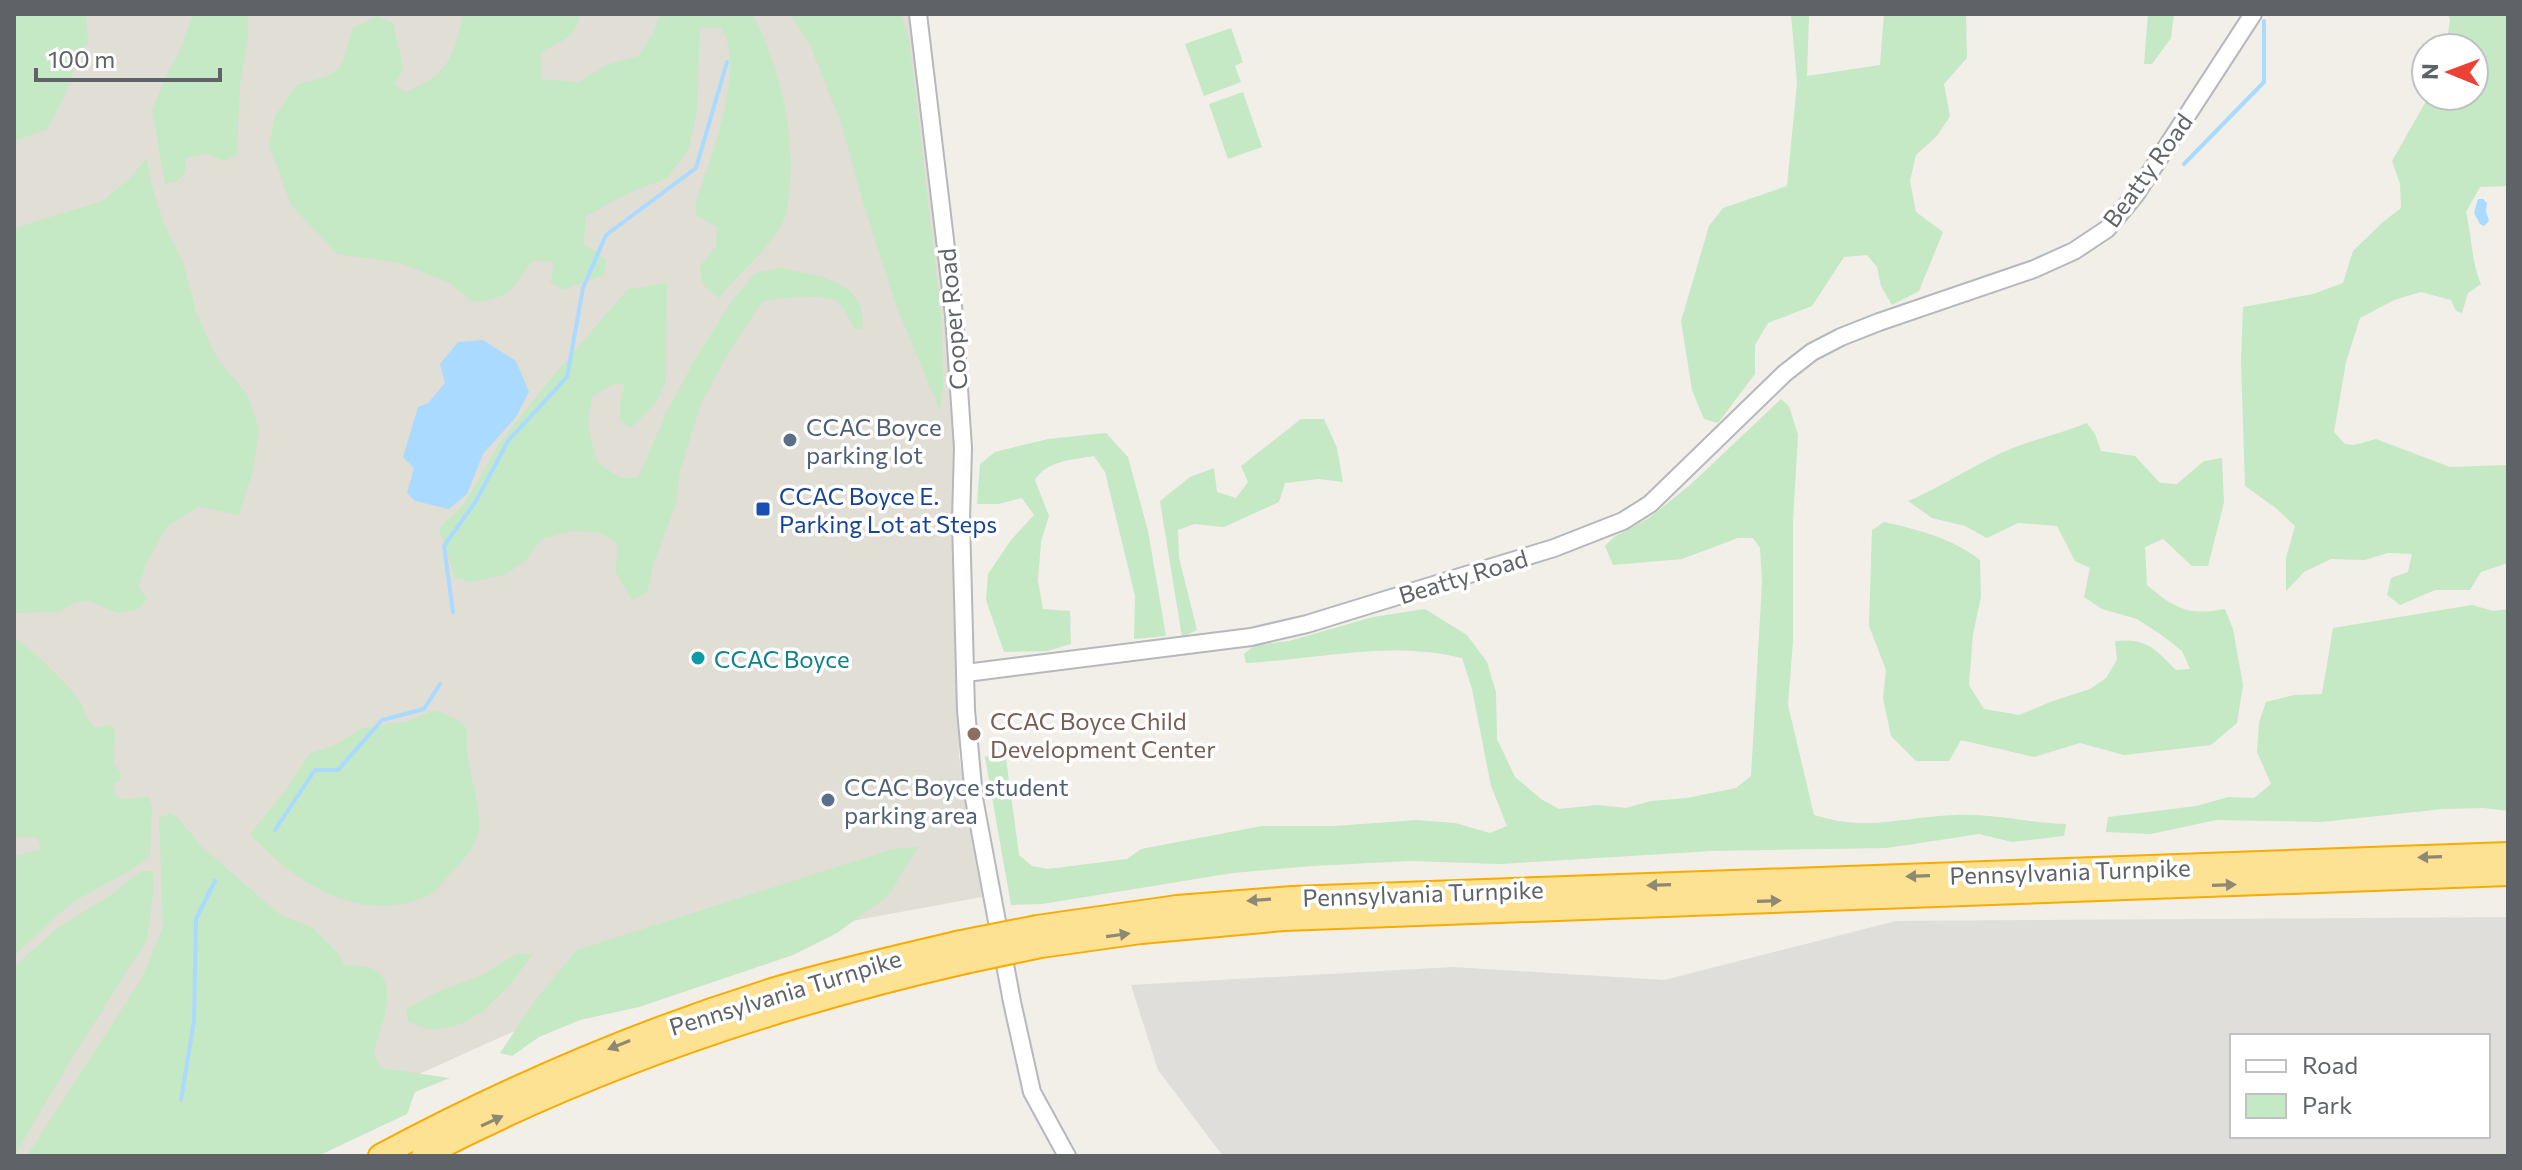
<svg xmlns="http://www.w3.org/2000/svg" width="2522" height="1170" font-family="Commissioner,sans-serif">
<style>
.industrial{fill:#e0deda;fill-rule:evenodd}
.education{fill:#e1ded6}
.green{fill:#c5e8c5}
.water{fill:#aadaff}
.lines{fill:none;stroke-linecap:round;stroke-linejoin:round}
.stream{stroke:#aadaff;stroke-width:4}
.tertiary-casing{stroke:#b5b8bc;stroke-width:20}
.motorway-casing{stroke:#f9ab00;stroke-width:26}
.tertiary{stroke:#fff;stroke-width:16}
.motorway{stroke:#fde293;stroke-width:22}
.motorway-bridge-casing{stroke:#f9ab00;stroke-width:26;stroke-linecap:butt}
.motorway-bridge{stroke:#fde293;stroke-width:22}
.oneway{fill:#8e8975}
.service-dot{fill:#5c6f8a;stroke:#fff;stroke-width:3}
.transit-dot{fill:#1a4fb4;stroke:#fff;stroke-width:3}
.culture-dot{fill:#0f9aa8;stroke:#fff;stroke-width:3}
.education-dot{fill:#8d6e63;stroke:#fff;stroke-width:3}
.labels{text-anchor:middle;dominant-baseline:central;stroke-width:7;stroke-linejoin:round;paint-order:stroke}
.street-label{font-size:24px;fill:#5f6368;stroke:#fff}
.service-label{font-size:24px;fill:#4e5e75;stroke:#fff;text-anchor:start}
.transit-label{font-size:24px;fill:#164399;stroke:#fff;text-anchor:start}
.culture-label{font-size:24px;fill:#0d838f;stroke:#fff;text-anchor:start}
.education-label{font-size:24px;fill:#785e54;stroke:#fff;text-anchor:start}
</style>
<rect width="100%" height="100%" fill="#f1efe8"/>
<path class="industrial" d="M2508 917V1156H1223L1158 1070 1131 985 1453 967 1664 980 1896 921ZM2232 1036H2488V1136H2232Z"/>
<polygon class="education" points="14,14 911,14 947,315 957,446 959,756 982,897 781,934 588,998 397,1084 262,1156 14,1156"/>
<g class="green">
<polygon points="14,14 86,14 88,45 81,48 65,95 48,129 14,141"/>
<polygon points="193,14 248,14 248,40 240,86 237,155 225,161 206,154 186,158 186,173 175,182 165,184 152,111 164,81 180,50"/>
<path d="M464 14H581C575 37 562 42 542 51L541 79 579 82 607 65 638 56 653 33 660 14H752C780 64 796 137 789 193 788 201 788 210 785 217 771 249 740 271 719 298L702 284 700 266 716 246 717 227 696 215V202C710 160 747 66 721 28L700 27 697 111 689 149 667 178 631 192 586 216 584 244 606 259 604 275 563 290 550 282 554 262 532 261C514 288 508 299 474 302L448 282 400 263 337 254 291 205 269 146 275 116 296 85 328 76 341 66 353 28 378 16 394 24 403 70 395 84 405 92C451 74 451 58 464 14Z"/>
<polygon points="790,14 901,14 909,39 942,323 943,387 940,411 896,305 862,199 841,123 810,45"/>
<polygon points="1791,14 1809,14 1807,76 1880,65 1884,14 1966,14 1967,58 1944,84 1950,116 1937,136 1916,155 1910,181 1916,212 1943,232 1919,291 1892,305 1881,286 1877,267 1867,255 1844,257 1812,306 1768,323 1755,345 1755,374 1718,423 1704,419 1692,390 1681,321 1709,226 1723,208 1787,186 1797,83"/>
<polygon points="2148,14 2174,14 2171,38 2152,64 2144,64"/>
<path d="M2448 14H2508V186L2480 187 2466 212C2472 236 2471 261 2481 284L2468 293 2462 313 2456 311 2451 300 2421 292 2394 300 2360 318 2346 362 2334 432 2345 444 2354 445 2376 439 2450 467 2508 465V563L2481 572 2470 590H2435L2400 605 2387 595 2391 578 2408 572 2412 554 2388 553 2365 560 2331 559 2304 572 2286 591V558L2295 526 2277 509 2245 486 2241 362 2243 307 2313 294 2343 283 2353 251 2383 222 2401 208 2400 184 2392 161 2429 96H2474V48H2446L2450 20Z"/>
<polygon points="1231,28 1243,62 1235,66 1241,82 1204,96 1185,44"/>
<polygon points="1243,92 1262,147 1228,159 1209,104"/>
<polygon points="147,158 152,186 164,224 183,261 197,315 217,358 247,394 259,429 253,471 239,515 199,507 168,525 145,566 139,587 147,599 139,609 117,613 90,601 76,602 60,612 14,613 14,228 103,201 129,179"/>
<path d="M779 268C814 275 870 280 862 329H854C850 320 845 308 838 302 825 292 778 299 763 301L735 342 702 401 680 471 676 504 654 563 648 591 632 601 616 572 617 543 598 532 572 531 542 539 525 561 505 575 471 582 455 578 439 528 464 504 499 444 552 377 628 289 667 283 666 381 655 404 631 428 620 421V402L624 385 615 383 592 397 588 426 597 462 620 478H638L667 411 697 356 732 301 755 273Z"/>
<path d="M1781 399 1789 406 1798 435 1793 521V641L1788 705 1814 815C1868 832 1902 817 1955 815 1992 813 2029 823 2066 824L2064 836 2012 842 1979 834 1887 848 1712 851 1500 864 1411 861 1312 866 1233 873 1042 904 1011 905 985 757 1005 751 1019 855 1032 866 1048 869 1127 859 1141 849 1262 826H1335L1417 820 1455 823 1490 833 1507 826 1491 786 1472 689 1462 658C1393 640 1316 659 1246 663L1244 654 1255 645 1289 641 1373 617 1425 609 1467 635 1487 662 1496 692 1497 739 1515 777 1541 799 1559 809 1597 805 1626 808 1651 801 1687 798 1736 788 1751 776 1762 583 1760 548 1753 538H1738L1682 559 1613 565 1605 546 1614 537 1649 518 1690 485Z"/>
<polygon points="1301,419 1324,419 1337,448 1343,482 1319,479 1285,483 1279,502 1224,527 1194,524 1178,530 1179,558 1197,630 1182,637 1160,501 1190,477 1214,468 1217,492 1236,498 1248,482 1241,466"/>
<path d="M2087 423 2095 434 2101 451 2135 456 2160 483 2177 484 2204 461 2222 458 2224 503 2208 566H2192L2163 539 2145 547 2147 585C2175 609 2189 616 2225 609L2233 629 2243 685 2237 723 2211 745 2124 755 2080 743 2034 757 1961 740 1949 761H1916L1891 736 1883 698 1886 670 1869 626 1872 530 1884 522C1919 530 1952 538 1980 560L1981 597 1973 634 1969 685 1984 709 2019 715 2053 701 2090 689 2106 678 2117 660 2115 641C2147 638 2154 648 2176 670L2190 669 2182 651 2163 636 2137 619 2102 609 2084 597 2090 568 2075 561 2057 526 2018 523 1987 538 1965 526 1932 518 1908 501C1947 485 1981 459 2021 445 2043 437 2065 432 2087 423Z"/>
<path d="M1106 433 1128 457 1148 531 1166 636 1134 639 1135 596 1105 472 1094 456C1073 460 1047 460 1035 480L1049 516 1041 542 1038 581 1043 609 1070 611 1071 644 1047 651 1004 652 986 600 988 574 1011 540 1034 515 1022 498 999 504H977L980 464 995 452 1048 439Z"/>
<polygon points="2472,605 2493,611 2508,609 2508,811 2484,808 2443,809 2321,822 2216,820 2151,834 2106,832 2108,817 2196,806 2229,797 2254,798 2271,784 2257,752 2259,722 2266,702 2294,695 2322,694 2333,628"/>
<path d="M14 637C32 651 69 683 80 702 87 713 85 721 96 728L108 725 115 729 114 764 121 773V779L113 784 116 797 125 799 149 797 152 807 150 856C126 877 96 886 70 905 50 920 33 939 14 955V856L41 849 38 838 14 837Z"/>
<path d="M436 710C482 730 461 726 469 764 474 786 480 808 479 830 478 845 459 865 449 875 443 882 435 893 427 896 359 926 295 882 250 834L288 787 309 754 335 745 362 728 405 722Z"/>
<path d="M171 813 180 820 200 845 279 914 313 928 337 952 345 966C352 966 364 965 371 968 403 981 379 1029 374 1052L381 1068 450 1078 415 1092 407 1114 318 1156H27L142 978 163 927 159 818Z"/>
<polygon points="918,847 889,895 837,933 793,955 639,1007 580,1020 539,1037 512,1056 500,1053 537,998 577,950 893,849"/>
<polygon points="141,871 153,871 154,889 147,940 77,1050 14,1156 14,967 59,927 111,895"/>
<path d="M516 954H533C508 987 478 1030 432 1029 424 1029 415 1024 408 1022L406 1009 435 993 480 976Z"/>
</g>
<g class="water">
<polygon points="2478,199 2483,199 2487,203 2486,211 2489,221 2484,226 2480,224 2474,213"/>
<polygon points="483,340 516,361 529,392 516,417 483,454 467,494 449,509 415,501 407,493 414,468 403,457 418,407 428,403 445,383 440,364 458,342"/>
</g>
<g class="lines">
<g class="stream">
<polyline points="2184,164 2264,82 2264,21"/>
<polyline points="453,612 444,546 476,501 508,441 567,377 583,288 606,235 696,168 727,62"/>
<polyline points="275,830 315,770 338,770 382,720 424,709 440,684"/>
<polyline points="181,1100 194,1021 196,919 215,881"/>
</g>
<defs>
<g id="tertiary">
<polyline points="918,14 954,315 963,448 961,520 966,710 974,798 1012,1002 1032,1092 1067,1156"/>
<polyline points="966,673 1251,637 1307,624 1554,548 1623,521 1650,504 1785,373 1812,352 1841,337 1879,322 2034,269 2074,251 2107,229 2136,194 2253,14"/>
</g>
<g id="motorway">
<polyline points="1037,927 1177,907 1292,898 2508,854"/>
<polyline points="1041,946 1141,932 1284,919 2508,874"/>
<path d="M380 1156C505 1089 637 1032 772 990 834 971 898 957 961 942"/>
<path d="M423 1156C595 1066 777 1005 965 962"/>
</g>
</defs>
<use href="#tertiary" class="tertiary-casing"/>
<use href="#motorway" class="motorway-casing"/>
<use href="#tertiary" class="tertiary"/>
<use href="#motorway" class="motorway"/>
<defs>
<g id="motorway-bridge">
<polyline points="961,942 1037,927"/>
<polyline points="965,962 1041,946"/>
</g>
</defs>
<use href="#motorway-bridge" class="motorway-bridge-casing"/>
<use href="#motorway-bridge" class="motorway-bridge"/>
</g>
<defs><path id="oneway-solid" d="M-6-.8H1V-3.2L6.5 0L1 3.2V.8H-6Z" transform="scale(2)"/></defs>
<g class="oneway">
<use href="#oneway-solid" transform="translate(2430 857) rotate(178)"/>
<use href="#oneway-solid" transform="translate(1918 876) rotate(178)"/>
<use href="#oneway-solid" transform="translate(1659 885) rotate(178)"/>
<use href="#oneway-solid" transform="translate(2224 885) rotate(-2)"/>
<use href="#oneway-solid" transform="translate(1259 900) rotate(176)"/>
<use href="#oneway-solid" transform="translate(1769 901) rotate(-2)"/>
<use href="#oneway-solid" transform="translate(1118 935) rotate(-8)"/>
<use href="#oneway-solid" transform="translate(619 1045) rotate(158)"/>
<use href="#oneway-solid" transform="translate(492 1121) rotate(-25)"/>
</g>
<g class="service-dot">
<circle cx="790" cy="440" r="8"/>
<circle cx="828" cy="800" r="8"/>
</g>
<rect class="transit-dot" x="755" y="501" width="16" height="16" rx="4"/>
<circle class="culture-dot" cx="698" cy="658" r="8"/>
<circle class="education-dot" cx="974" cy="734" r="8"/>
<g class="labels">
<g class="street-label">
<text transform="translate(2147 170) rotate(-54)">Beatty Road</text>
<text transform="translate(952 319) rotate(-95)">Cooper Road</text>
<text transform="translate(1463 576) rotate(-17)">Beatty Road</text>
<text transform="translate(2070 871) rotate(-2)">Pennsylvania Turnpike</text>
<text transform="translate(1423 893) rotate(-2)">Pennsylvania Turnpike</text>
<text transform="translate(785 992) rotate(-17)">Pennsylvania Turnpike</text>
</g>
<g class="service-label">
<text x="806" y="426">CCAC Boyce<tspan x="806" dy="28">parking lot</tspan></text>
<text x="844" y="786">CCAC Boyce student<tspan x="844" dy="28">parking area</tspan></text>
</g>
<g class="transit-label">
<text x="779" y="495">CCAC Boyce E.<tspan x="779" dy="28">Parking Lot at Steps</tspan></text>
</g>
<g class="culture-label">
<text x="714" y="658">CCAC Boyce</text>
</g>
<g class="education-label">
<text x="990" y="720">CCAC Boyce Child<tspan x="990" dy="28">Development Center</tspan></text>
</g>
</g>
<rect width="2522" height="1170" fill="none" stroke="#5f6368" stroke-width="32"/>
<rect x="2230" y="1034" width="260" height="104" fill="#ffffff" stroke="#bfc1c3" stroke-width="2"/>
<rect x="2246" y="1060" width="40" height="12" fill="#ffffff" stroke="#bfc1c3" stroke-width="2"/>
<text x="2302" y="1074" font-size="24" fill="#5f6368">Road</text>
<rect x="2246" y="1094" width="40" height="24" fill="#c5e8c5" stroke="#bfc1c3" stroke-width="2"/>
<text x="2302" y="1114" font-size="24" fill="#5f6368">Park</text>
<g transform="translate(2450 72) rotate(271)"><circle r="38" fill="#ffffff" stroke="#bfc1c3" stroke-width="2"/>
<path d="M0-6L14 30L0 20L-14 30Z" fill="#ea4335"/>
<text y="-12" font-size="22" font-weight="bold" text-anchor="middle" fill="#5f6368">N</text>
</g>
<path d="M36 68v12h184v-12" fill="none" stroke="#5f6368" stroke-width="4"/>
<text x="48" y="68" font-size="24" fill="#5f6368" stroke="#ffffff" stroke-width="6" paint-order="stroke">100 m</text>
</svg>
